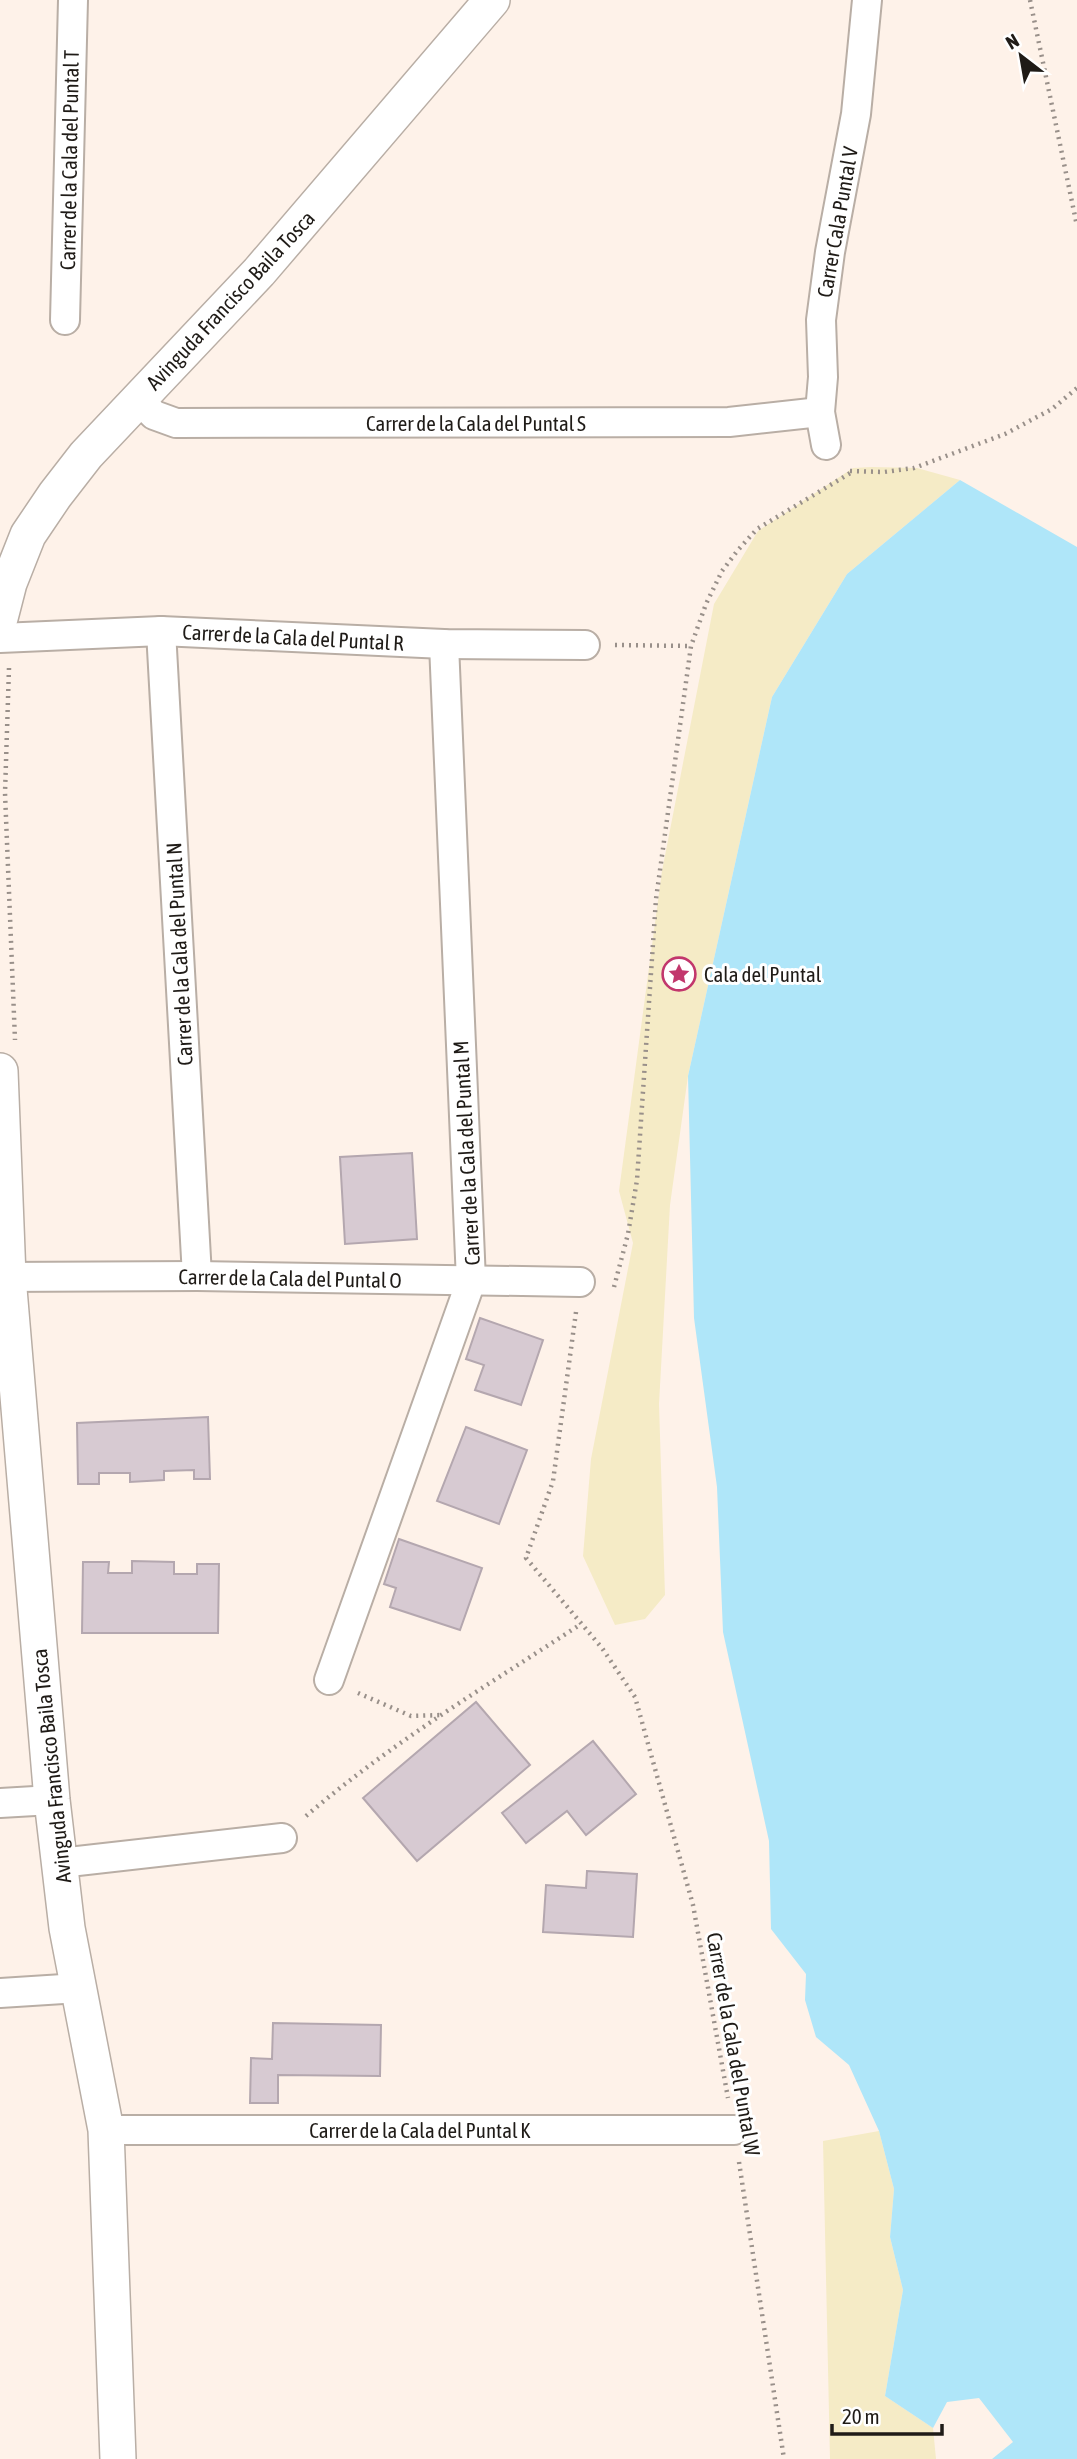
<svg xmlns="http://www.w3.org/2000/svg" width="1077" height="2459" font-family="'Asap Condensed',sans-serif">
<style>
.sand{fill:#f5ebc6}
.water{fill:#afe6f9}
.building{fill:#d7cad2;stroke:#b4a7af;stroke-width:2}
.lines{fill:none;stroke-linecap:round;stroke-linejoin:round}
.minor-casing{stroke:#b9aea5;stroke-width:32}
.tertiary-casing{stroke:#b9aea5;stroke-width:38}
.path{stroke:#99908a;stroke-width:4.5;stroke-dasharray:2 5;stroke-linecap:butt}
.minor{stroke:#fff;stroke-width:28}
.tertiary{stroke:#fff;stroke-width:35}
.labels{text-anchor:middle;dominant-baseline:central;stroke-width:6;stroke-linejoin:round;paint-order:stroke}
.street-label{font-size:21px;fill:#1f1b17;stroke:#fff}
.poi-label{font-size:21px;fill:#1f1b17;stroke:#fff;text-anchor:start}
</style>
<rect width="100%" height="100%" fill="#fef2e9"/>
<g class="sand">
<polygon points="872,467 917,468 960,480 847,574 772,697 688,1076 670,1205 659,1404 665,1595 645,1619 615,1625 583,1556 591,1459 633,1243 619,1191 662,871 714,604 758,531 853,468"/>
<polygon points="879,2131 894,2189 890,2237 903,2290 885,2396 933,2428 936,2459 830,2459 823,2141"/>
</g>
<polygon class="water" points="960,480 1077,547 1077,2459 992,2459 1013,2442 979,2398 947,2402 933,2428 885,2396 903,2290 890,2237 894,2189 879,2131 849,2065 816,2037 805,2000 806,1974 771,1929 769,1841 723,1632 717,1487 694,1318 688,1076 772,697 847,574"/>
<g class="building">
<polygon points="412,1153 417,1239 345,1244 340,1157"/>
<polygon points="480,1318 543,1340 521,1405 475,1390 484,1365 466,1359"/>
<polygon points="208,1417 210,1479 194,1479 194,1470 164,1471 164,1480 130,1482 130,1473 99,1473 99,1484 78,1484 77,1423"/>
<polygon points="466,1427 527,1450 499,1524 437,1501"/>
<polygon points="399,1539 482,1568 460,1630 390,1607 396,1588 384,1584"/>
<polygon points="132,1561 174,1562 174,1574 197,1574 197,1564 219,1564 218,1633 82,1633 83,1562 109,1562 108,1573 132,1573"/>
<polygon points="476,1702 530,1765 417,1861 363,1798"/>
<polygon points="593,1741 636,1794 586,1835 567,1811 526,1843 502,1813"/>
<polygon points="587,1871 637,1874 633,1937 543,1932 546,1885 586,1888"/>
<polygon points="273,2023 381,2025 380,2076 278,2075 278,2103 250,2103 251,2058 272,2059"/>
</g>
<g class="lines">
<defs>
<g id="minor">
<polyline points="65,320 73,0"/>
<polyline points="139,400 154,415 176,423 729,422 820,412"/>
<polyline points="826,445 820,412 823,377 821,320 830,252 856,114 867,0"/>
<polyline points="161,631 197,1276"/>
<polyline points="0,638 161,631 444,644 585,645"/>
<polyline points="0,1277 197,1276 580,1282"/>
<polyline points="329,1680 471,1281 444,644"/>
<polyline points="0,1803 52,1800"/>
<polyline points="60,1863 282,1838"/>
<polyline points="0,1993 79,1988"/>
<polyline points="106,2130 734,2130"/>
</g>
<g id="tertiary">
<polyline points="0,618 9,583 28,535 55,495 86,455 259,272 492,0"/>
<polyline points="0,1071 8,1277 52,1800 67,1928 106,2130 118,2459"/>
</g>
</defs>
<use href="#minor" class="minor-casing"/>
<use href="#tertiary" class="tertiary-casing"/>
<g class="path">
<polyline points="1030,0 1077,226"/>
<polyline points="850,471 884,472 914,468 1005,434 1052,409 1077,388"/>
<polyline points="615,645 691,646"/>
<polyline points="9,668 5,793 15,1040"/>
<polyline points="614,1287 628,1234 637,1180 656,899 691,646 706,604 722,571 738,550 757,529 852,472"/>
<polyline points="576,1312 553,1481 526,1558 602,1648 635,1697 693,1905 728,2098"/>
<polyline points="358,1693 411,1716 443,1715"/>
<path d="M306 1816C391 1743 488 1685 581 1624"/>
<polyline points="739,2162 784,2459"/>
</g>
<use href="#minor" class="minor"/>
<use href="#tertiary" class="tertiary"/>
</g>
<defs>
<symbol id="sight-ring" viewBox="-11 -11 22 22"><circle r="9.5" fill="#fff" stroke="#c2376c" stroke-width="1.5"/><path d="M0-6L1.8-2.2L6-1.7L2.9 1.2L3.7 5.4L0 3.3L-3.7 5.4L-2.9 1.2L-6-1.7L-1.8-2.2Z" fill="#c2376c"/></symbol>
</defs>
<g fill-rule="evenodd">
<use href="#sight-ring" x="660" y="955" width="38" height="38"/>
</g>
<g class="labels">
<g class="street-label">
<text transform="translate(69 160) rotate(-89)">Carrer de la Cala del Puntal T</text>
<text transform="translate(837 222) rotate(-80)">Carrer Cala Puntal V</text>
<text transform="translate(230 300) rotate(-47)">Avinguda Francisco Baila Tosca</text>
<text x="476" y="423">Carrer de la Cala del Puntal S</text>
<text transform="translate(293 637) rotate(3)">Carrer de la Cala del Puntal R</text>
<text transform="translate(179 954) rotate(-93)">Carrer de la Cala del Puntal N</text>
<text transform="translate(466 1153) rotate(-93)">Carrer de la Cala del Puntal M</text>
<text transform="translate(290 1278) rotate(1)">Carrer de la Cala del Puntal O</text>
<text transform="translate(51 1766) rotate(-96)">Avinguda Francisco Baila Tosca</text>
<text transform="translate(734 2044) rotate(80)">Carrer de la Cala del Puntal W</text>
<text x="420" y="2130">Carrer de la Cala del Puntal K</text>
</g>
<g class="poi-label">
<text x="704" y="974">Cala del Puntal</text>
</g>
</g>
<g transform="translate(1021 56) rotate(329)" stroke="#ffffff" stroke-width="5" paint-order="stroke">
<path d="M0-5L12 26L0 18L-12 26Z" fill="#1f1b17"/>
<text y="-10" font-size="19" font-weight="bold" text-anchor="middle" fill="#1f1b17">N</text>
</g>
<path d="M832 2424v10h110v-10" fill="none" stroke="#1f1b17" stroke-width="3.5"/>
<text x="842" y="2424" font-size="21" fill="#1f1b17" stroke="#ffffff" stroke-width="5" paint-order="stroke">20 m</text>
</svg>
